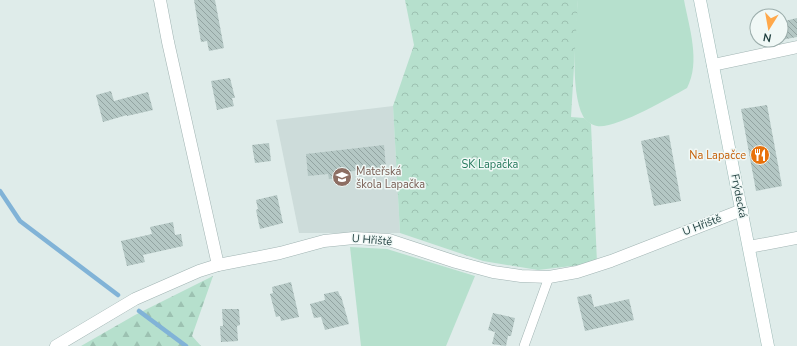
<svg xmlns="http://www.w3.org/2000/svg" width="797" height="346" font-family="'Nunito Sans',sans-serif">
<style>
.built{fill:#cddcda}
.grass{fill:#b6e0cd}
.forest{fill:url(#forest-firs)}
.park{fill:url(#park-crowns)}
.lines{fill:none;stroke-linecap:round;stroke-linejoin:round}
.stream{stroke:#81b3d7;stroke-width:4.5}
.building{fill:url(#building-back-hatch)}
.lane-casing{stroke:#a1b4b3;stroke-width:10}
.street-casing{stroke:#a1b4b3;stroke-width:13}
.secondary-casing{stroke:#9cb9b6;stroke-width:13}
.lane{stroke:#fff;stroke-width:9}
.street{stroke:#fff;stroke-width:12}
.secondary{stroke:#fff;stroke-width:12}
.labels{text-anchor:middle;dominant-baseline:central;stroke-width:3;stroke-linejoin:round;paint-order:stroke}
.food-label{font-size:11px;fill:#c56008;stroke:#f0f8f6;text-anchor:end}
.park-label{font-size:11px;fill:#25795c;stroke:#f0f8f6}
.education-label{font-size:11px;fill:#785e54;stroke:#f0f8f6;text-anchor:start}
.street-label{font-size:11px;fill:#1e3e3e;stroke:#f0f8f6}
</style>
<defs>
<pattern id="forest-firs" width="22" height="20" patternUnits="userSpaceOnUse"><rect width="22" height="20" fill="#b6e0cd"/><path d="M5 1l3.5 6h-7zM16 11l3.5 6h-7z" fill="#9cc1b1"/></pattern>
<pattern id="park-crowns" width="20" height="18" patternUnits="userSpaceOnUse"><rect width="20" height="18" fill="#b6e0cd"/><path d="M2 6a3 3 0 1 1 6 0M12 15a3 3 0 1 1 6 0" fill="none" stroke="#9cc1b1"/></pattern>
<pattern id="building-back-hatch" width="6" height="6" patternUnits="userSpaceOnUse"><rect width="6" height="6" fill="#b4c7c4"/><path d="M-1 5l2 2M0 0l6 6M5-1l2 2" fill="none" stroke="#92a3a1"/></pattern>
</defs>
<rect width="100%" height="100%" fill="#dfecea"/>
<polygon class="built" points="393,106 400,233 299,233 276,120"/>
<g class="grass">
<path d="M578 0H684C689 27 701 62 687 88 669 98 616 129 597 126 592 125 585 121 583 116 570 91 575 29 578 0Z"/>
<polygon points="350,247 387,249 475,276 446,346 361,346"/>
</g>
<polygon class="forest" points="213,276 192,336 201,346 81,346 135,315"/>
<polygon class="park" points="405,0 578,0 571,117 584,118 591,124 597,263 538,270 483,261 400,233 393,106 414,45"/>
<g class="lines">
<g class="stream">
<polyline points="0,191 20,221 118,295"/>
<polyline points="139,311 186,346"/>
</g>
</g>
<g class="building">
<polygon points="194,0 215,0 224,48 209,51 207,41 201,42"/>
<polygon points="797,18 797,37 781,40 781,22"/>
<polygon points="230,78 235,98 232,98 234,106 217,110 211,81"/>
<polygon points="111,91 114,101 148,92 153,110 127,116 127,115 103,122 96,95"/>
<polygon points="767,105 782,186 756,191 741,109"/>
<polygon points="669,135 681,201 654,206 641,141"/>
<polygon points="269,143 271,161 255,163 252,145"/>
<polygon points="384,145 386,168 343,172 343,178 329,179 328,174 308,176 306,154"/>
<polygon points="277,195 283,223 260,229 256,210 258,209 256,200"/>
<polygon points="173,222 175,235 181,234 183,246 143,255 145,262 127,266 121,241 152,234 150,227"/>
<polygon points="291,282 299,317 281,321 280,316 276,317 270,294 273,293 272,287"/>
<polygon points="338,291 340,296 341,296 349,324 325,330 321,317 314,318 310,304 325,300 324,294"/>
<polygon points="591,294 594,307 629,299 634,320 585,331 577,297"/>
<polygon points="222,309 239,309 240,325 237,326 238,341 221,342 220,326 223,326"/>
<polygon points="493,313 515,318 511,336 508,336 506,346 492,344 495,332 488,330"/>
</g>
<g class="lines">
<defs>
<polyline id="lane" points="524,346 549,277"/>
<g id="street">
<polyline points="160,0 168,42 218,265"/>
<polyline points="713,65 797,47"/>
<polyline points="749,247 797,238"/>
<polyline points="56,346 135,299 199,271 218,265 280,253 324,241 354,238 389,240 456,262 493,272 521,276 549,277 577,272 611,261 742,210"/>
</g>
<polyline id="secondary" points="700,0 768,346"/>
</defs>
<use href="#lane" class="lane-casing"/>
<use href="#street" class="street-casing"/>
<use href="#secondary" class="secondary-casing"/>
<use href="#lane" class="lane"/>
<use href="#street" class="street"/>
<use href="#secondary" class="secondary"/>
</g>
<defs>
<symbol id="restaurant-disc" viewBox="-11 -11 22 22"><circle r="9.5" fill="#e8710a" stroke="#f0f8f6"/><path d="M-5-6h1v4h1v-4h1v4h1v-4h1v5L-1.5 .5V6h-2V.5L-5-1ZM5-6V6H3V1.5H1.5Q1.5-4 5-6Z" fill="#fff"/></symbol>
<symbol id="school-disc" viewBox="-11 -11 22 22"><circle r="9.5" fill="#8d6e63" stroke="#f0f8f6"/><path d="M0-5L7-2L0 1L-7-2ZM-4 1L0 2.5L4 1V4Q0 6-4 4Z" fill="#fff"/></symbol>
</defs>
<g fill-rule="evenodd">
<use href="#restaurant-disc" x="749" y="144" width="22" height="22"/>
<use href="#school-disc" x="331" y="166" width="22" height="22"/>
</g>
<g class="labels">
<g class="food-label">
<text x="746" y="155">Na Lapačce</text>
</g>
<g class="park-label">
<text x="490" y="164">SK Lapačka</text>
</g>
<g class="education-label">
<text x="356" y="171">Mateřská<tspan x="356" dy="13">škola Lapačka</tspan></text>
</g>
<g class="street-label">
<text transform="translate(739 196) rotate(79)">Frýdecká</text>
<text transform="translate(702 225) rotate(-21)">U Hřiště</text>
<text transform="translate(372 240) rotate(5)">U Hřiště</text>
</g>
</g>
<g transform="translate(769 28) rotate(191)"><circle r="19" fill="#f0f8f6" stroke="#9caeac"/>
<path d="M0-3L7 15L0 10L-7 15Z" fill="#ffa84a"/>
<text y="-6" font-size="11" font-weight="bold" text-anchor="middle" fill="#1e3e3e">N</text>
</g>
</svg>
